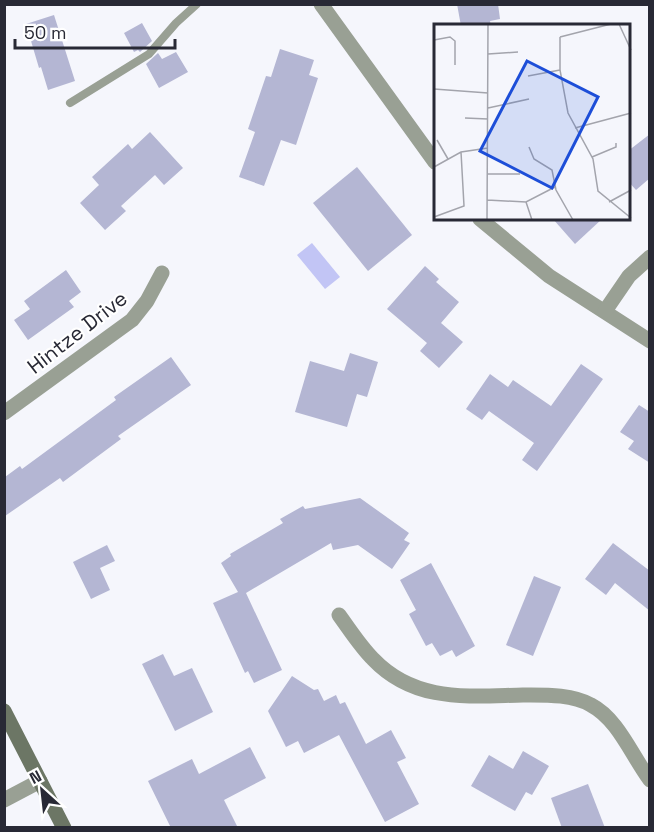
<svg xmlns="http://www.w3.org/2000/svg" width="654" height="832" font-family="'Space Grotesk',sans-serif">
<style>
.water{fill:#c2c5f5}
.building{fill:#b4b6d3}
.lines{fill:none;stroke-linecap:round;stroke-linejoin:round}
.service{stroke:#99a094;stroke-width:8}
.minor{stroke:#99a094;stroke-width:15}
.secondary{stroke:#6c7665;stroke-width:15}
.labels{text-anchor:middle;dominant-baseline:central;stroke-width:4.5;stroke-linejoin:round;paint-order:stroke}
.street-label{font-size:21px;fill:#282935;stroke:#fff}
.inset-road{fill:none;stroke:#a3a4ac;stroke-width:1.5}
.view{fill:#1d4ed8;fill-opacity:0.15;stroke:#1d4ed8;stroke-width:3}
.inset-edge{fill:none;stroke:#282935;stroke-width:3}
</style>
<rect width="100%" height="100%" fill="#f5f6fc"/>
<polygon class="water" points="312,243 340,277 325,289 297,255"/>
<g class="building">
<polygon points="457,4 498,4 500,19 490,21 491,26 461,26"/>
<polygon points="54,15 75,81 48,90 41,67 39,68 26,24"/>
<polygon points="142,23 152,41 140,52 138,50 134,52 124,33"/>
<polygon points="280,49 314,60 309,75 318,78 296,145 281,140 264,186 239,177 255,132 248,129 266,76 271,77"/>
<polygon points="176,52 188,72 159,88 146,64 158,53 162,59"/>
<polygon points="150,132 183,168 164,185 155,175 121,206 126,211 105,230 80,203 99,185 92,177 128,144 132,149"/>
<polygon points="650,134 650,178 636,190 628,181 628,151"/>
<polygon points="357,167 412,235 368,271 313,203"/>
<polygon points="553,219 602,219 575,244"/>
<polygon points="425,266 439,279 436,282 459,302 441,323 463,342 439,368 420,351 427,343 387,309"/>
<polygon points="66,270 81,292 69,301 74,307 28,340 14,320 30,309 24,301"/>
<polygon points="350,353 378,362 367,397 357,394 347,427 295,412 310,361 344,371"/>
<polygon points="171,357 191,385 118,436 121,439 63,482 60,478 5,516 5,477 20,466 22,469 116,400 114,397"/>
<polygon points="581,364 603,379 537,471 522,460 534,443 489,411 482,420 466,409 490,374 508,387 513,380 551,406"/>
<polygon points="639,405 650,412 650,463 628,449 634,441 620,432"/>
<polygon points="360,498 409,533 404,540 410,543 392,569 358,545 333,550 331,543 246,593 282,670 254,683 248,671 245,673 213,603 238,592 221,563 231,556 230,554 283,523 280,519 303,506 305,509"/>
<polygon points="613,543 650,571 650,611 615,583 606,595 585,579"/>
<polygon points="107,545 115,561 100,568 110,590 91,599 73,562"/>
<polygon points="431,563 475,646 456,657 452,650 440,656 432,643 426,646 409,614 416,610 400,580"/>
<polygon points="534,576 561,587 533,656 506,645"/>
<polygon points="163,654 174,676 192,668 213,712 175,731 142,664"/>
<polygon points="292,676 314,690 318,689 324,701 336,695 340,704 345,702 366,744 391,730 406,758 397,762 419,804 385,822 339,735 304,753 298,741 286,747 268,711"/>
<polygon points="250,747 266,778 224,800 238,828 171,828 148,781 192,759 199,774"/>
<polygon points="523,751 549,766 532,795 526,792 515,811 471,786 489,755 513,769"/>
<polygon points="588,784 605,828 562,828 551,798"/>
</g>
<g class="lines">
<polyline class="service" points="70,103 149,54 176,23 197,4"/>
<g class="minor">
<polyline points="321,4 435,162"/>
<polyline points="480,219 549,276 650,341"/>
<polyline points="605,311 629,276 650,257"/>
<polyline points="4,413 132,320 147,301 162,273"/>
<path d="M339 615C350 630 360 646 373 659 415 703 468 696 523 695 545 695 572 694 591 705 618 719 632 756 650 780"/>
<polyline points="4,800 40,781"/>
</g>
<polyline class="secondary" points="4,711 64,828"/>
</g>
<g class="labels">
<g class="street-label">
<text transform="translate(77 332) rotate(-38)">Hintze Drive</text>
</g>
</g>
<g transform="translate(434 24)">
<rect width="196" height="196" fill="#f5f6fc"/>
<path class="inset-road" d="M185 0 197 26M126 13V46L134 89 159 135 164 167 197 194M126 13 177 0M0 16 16 13 21 17V41M54 30 84 28M94 52 126 46M0 65 54 69M54 84 95 75M31 94 54 95M141 104 197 89M3 116 14 135M95 123 100 135 118 146 122 166 139 196M158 133 182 123V119M0 143 27 128 54 124M53 150H86M53 176 92 178 121 163M92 178 98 196M175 178 197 166M0 193 30 182 27 128M53 196 54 0"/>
<path class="view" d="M93 37 164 73 118 164 46 127Z"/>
<rect width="196" height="196" class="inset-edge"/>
</g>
<rect width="654" height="832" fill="none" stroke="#282935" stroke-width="12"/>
<g transform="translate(42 790) rotate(333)" stroke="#ffffff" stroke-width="4.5" paint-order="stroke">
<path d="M0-4.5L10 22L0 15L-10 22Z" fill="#282935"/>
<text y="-9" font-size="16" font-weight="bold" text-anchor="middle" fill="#282935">N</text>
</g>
<path d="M15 39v9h160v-9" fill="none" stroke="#282935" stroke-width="3"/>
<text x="24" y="39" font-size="18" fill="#282935" stroke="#ffffff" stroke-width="4.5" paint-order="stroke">50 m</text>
</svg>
